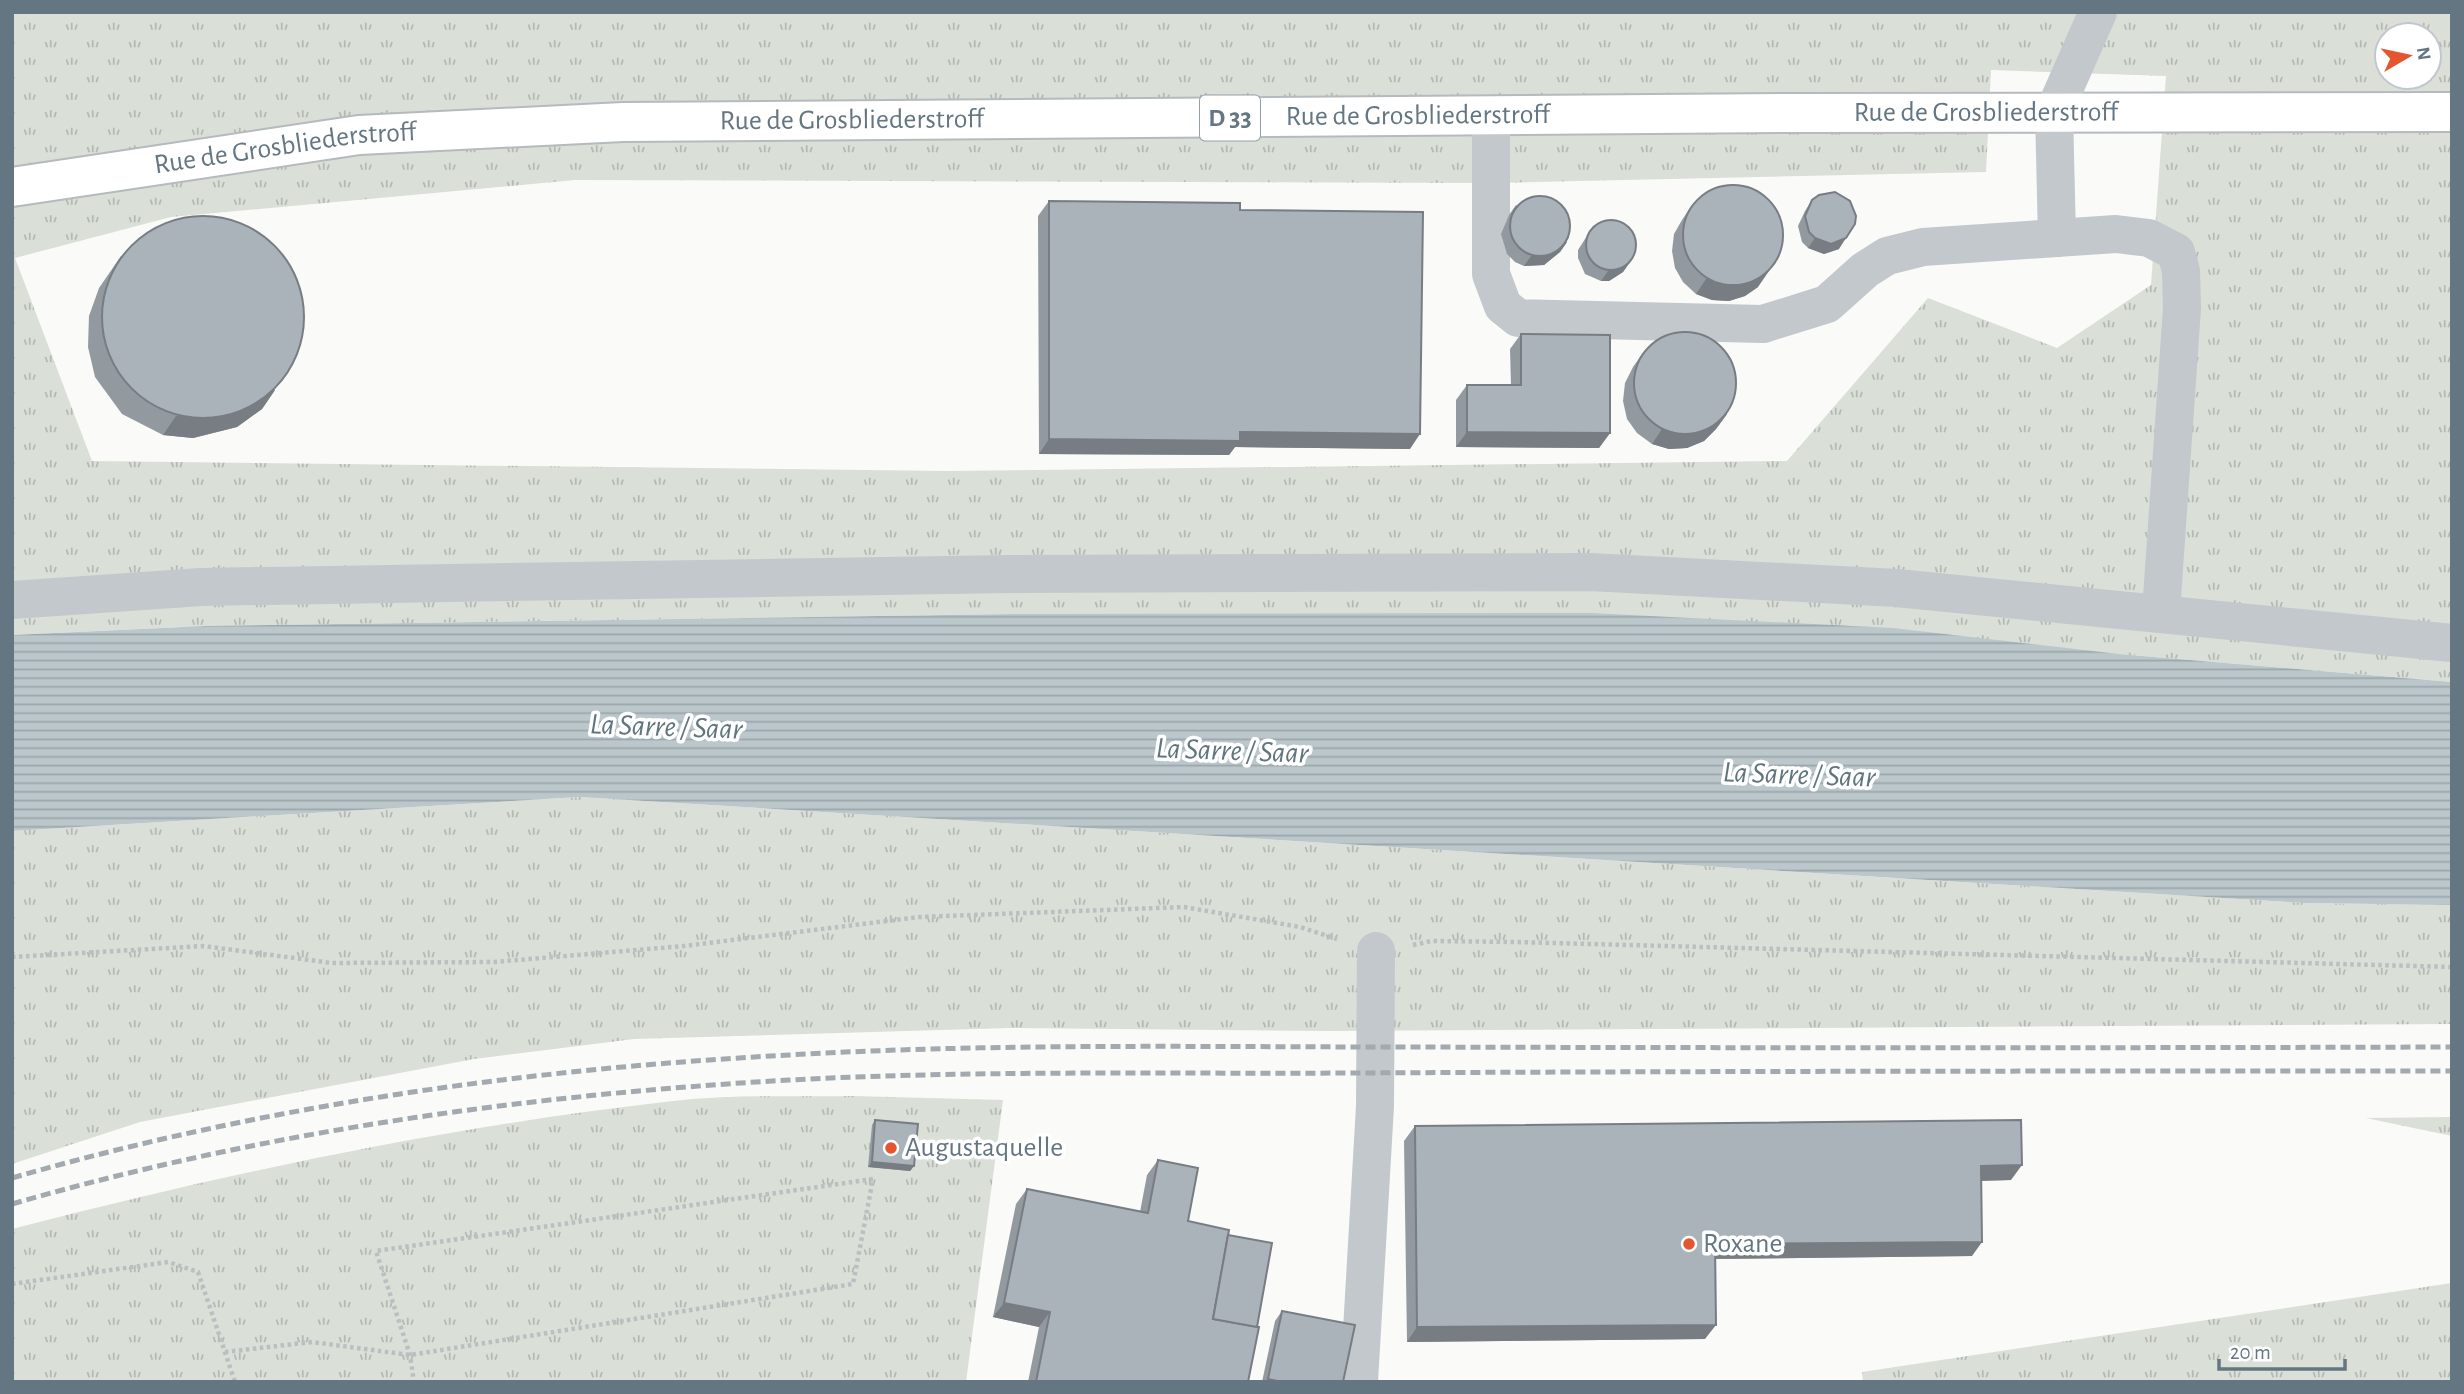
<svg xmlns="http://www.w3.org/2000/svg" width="2464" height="1394" font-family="'Alegreya Sans',sans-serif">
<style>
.grass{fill:url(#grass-tufts);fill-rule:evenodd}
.water{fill:url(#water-rules)}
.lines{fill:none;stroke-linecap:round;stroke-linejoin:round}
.major-casing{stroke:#b5babe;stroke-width:42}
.path{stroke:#bbbfc2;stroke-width:4.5;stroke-dasharray:3.5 3.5;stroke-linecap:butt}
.minor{stroke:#c3c8cc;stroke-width:38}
.major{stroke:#fff;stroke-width:38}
.rail{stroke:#a2aab0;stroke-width:5;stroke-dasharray:10 5;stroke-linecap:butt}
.wall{fill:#929a9f}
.shaded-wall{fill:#777d82}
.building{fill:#aab3b9;stroke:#777d82;stroke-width:2}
.poi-dot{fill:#e4572e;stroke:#fff;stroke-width:2.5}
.labels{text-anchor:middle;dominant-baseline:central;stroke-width:7;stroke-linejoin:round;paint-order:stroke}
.shield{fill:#fff;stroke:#939fa8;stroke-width:2}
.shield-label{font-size:26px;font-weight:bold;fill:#657683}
.street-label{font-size:28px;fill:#657683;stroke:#fff}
.poi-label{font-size:28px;fill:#657683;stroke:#fff;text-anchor:start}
.water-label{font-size:30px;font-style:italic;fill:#60757c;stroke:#fff}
</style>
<defs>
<pattern id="grass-tufts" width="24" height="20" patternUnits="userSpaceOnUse" patternTransform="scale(1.75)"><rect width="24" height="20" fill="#dadfd7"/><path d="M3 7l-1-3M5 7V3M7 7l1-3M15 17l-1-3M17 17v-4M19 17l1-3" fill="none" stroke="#b4b9b4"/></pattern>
<pattern id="water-rules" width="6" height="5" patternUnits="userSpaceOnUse" patternTransform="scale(1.75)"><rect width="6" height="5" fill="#bbc7cb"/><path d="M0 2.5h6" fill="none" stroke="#9ca6aa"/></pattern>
</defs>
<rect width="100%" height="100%" fill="#fafaf8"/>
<g class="grass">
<path d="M12 12H2452V682L2119 654 1011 614 205 626 12 635ZM2387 35H2429V77H2387ZM1991 70 2166 76 2151 285 2057 348 1928 298 1787 461 946 471 92 461 15 258 171 217 575 180 1490 183 1986 172Z"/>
<polygon points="579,797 2303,903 2452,905 2452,1024 1328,1031 1008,1028 634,1039 474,1059 140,1122 12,1164 12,831"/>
<path d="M853 1096 1003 1100 966 1382H12V1229C229 1173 450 1126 673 1101 732 1094 794 1097 853 1096Z"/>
<polygon points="2452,1117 2452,1136 2366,1118"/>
<polygon points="2452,1283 2452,1382 1863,1382 1862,1372"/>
</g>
<polygon class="water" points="1591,613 1893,628 2119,654 2452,682 2452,905 2303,903 579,797 12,831 12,635 205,626 1011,614"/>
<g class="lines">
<defs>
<g id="major">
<path id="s1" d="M12 187 359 135 623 122 1791 113 2452 112"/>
</g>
</defs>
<use href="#major" class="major-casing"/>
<g class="path">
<polyline points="1413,945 1431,941 1516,942 2452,967"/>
<polyline points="12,957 203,946 332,963 494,962 684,946 919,917 1184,907 1300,927 1337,939"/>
<polyline points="12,1284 168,1262 198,1272 235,1382"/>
<polyline points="225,1352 312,1342 410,1355 853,1284 873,1179 376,1251 410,1355 414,1382"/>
</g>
<g class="minor">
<polyline points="1491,116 1491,274 1503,306 1518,318 1763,324 1827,304 1865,270 1887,256 1923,247 2116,234 2149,238 2176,252 2181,271 2182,308 2161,612"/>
<polyline points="2057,238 2054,112 2098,12"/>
<polyline points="12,600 201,587 1009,574 1590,572 1897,588 2452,643"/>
<polyline points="1359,1382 1375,1106 1376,951"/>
</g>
<use href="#major" class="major"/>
<g class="rail">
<path d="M12 1178C265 1105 527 1069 789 1055 994 1043 1200 1047 1405 1047 1754 1048 2103 1048 2452 1047"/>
<path d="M12 1204C265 1131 527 1095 789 1080 978 1070 1167 1074 1356 1073 1721 1071 2086 1071 2452 1071"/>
</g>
</g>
<g class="wall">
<polygon points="1812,200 1839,249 1824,254 1808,248 1802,242 1798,226 1805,211"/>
<polygon points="1049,201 1240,210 1410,449 1235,447 1229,455 1039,454 1038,216"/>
<polygon points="1516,205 1567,242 1560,252 1544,265 1524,266 1515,262 1507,254 1501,234 1509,215"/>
<polygon points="1692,205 1758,287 1745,296 1729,301 1712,300 1696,294 1683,282 1675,268 1672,251 1674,234 1682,220"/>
<polygon points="1594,225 1630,262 1623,272 1609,281 1601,281 1585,274 1578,258 1578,250"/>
<polygon points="121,256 275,390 262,409 237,427 193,438 163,435 122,414 95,377 88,347 89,316 99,288"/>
<polygon points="1521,334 1610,433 1599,448 1456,447 1456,400 1467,385 1511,385 1510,349"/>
<polygon points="1643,353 1727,414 1716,429 1704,441 1687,448 1669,449 1652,444 1637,433 1627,419 1623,401 1625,383 1633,367"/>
<polygon points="875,1120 914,1166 910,1171 868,1167 872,1125"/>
<polygon points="1415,1126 2011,1180 1981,1181 1972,1256 1715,1259 1705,1339 1407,1342 1404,1141"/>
<polygon points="1158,1160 1188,1221 1228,1235 1257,1327 1248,1382 1028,1382 1039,1327 993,1317 1016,1204 1027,1189 1140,1212 1147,1175"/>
<polygon points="1282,1311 1343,1382 1262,1382 1275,1321"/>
</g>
<g class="shaded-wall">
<polygon points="1815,238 1846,238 1839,249 1824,254 1808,248"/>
<polygon points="1567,242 1560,252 1544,265 1524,266 1531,256"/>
<polygon points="1778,258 1758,287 1745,296 1729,301 1712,300 1696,294 1706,279"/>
<polygon points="1630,262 1623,272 1609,281 1601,281 1608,271"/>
<polygon points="275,390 262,409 237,427 193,438 163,435 176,416"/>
<polygon points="1727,414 1716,429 1704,441 1687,448 1669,449 1652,444 1662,429"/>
<polygon points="1240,432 1420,434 1410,449 1235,447 1229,455 1039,454 1049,439"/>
<polygon points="1467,432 1610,433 1599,448 1456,447"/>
<polygon points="872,1162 914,1166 910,1171 868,1167"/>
<polygon points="2022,1165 2011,1180 1970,1181 1981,1166"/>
<polygon points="1982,1242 1972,1256 1705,1259 1715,1244"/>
<polygon points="1004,1303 1050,1312 1039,1327 993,1317"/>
<polygon points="1716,1325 1705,1339 1407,1342 1417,1327"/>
<polygon points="1268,1379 1283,1382 1266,1382"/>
</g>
<g class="building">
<circle cx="1733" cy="235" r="50"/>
<polygon points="1835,192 1850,201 1856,216 1855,224 1846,238 1831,244 1815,238 1809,232 1805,216 1812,200 1819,195"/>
<circle cx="1540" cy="226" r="30"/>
<polygon points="1049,201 1240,203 1240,210 1423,212 1420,434 1240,432 1240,441 1049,439"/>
<circle cx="203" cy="317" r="101"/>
<circle cx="1611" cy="245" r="25"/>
<circle cx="1685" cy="383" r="51"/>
<polygon points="1521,334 1610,335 1610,433 1467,432 1467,385 1521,385"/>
<polygon points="875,1120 918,1124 914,1166 872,1162"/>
<polygon points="2021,1120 2022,1165 1981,1166 1982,1242 1715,1244 1716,1325 1417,1327 1415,1126"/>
<polygon points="1158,1160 1198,1168 1188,1221 1229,1230 1213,1319 1259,1327 1248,1382 1036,1382 1050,1312 1004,1303 1027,1189 1148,1213"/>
<polygon points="1228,1235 1272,1243 1257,1327 1213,1319"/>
<polygon points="1282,1311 1355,1325 1343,1382 1283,1382 1268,1379"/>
</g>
<g class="poi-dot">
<circle cx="891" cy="1148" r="7"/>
<circle cx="1689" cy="1244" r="7"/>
</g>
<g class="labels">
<rect class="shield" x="1200" y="95.5" width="60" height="45" rx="5"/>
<g class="shield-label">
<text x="1230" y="118">D 33</text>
</g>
<g class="street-label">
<text stroke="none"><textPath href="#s1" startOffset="1978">Rue de Grosbliederstroff</textPath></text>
<text stroke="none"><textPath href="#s1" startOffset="1410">Rue de Grosbliederstroff</textPath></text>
<text stroke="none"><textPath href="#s1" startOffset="844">Rue de Grosbliederstroff</textPath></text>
<text stroke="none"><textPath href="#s1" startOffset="276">Rue de Grosbliederstroff</textPath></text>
</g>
<g class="poi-label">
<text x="905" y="1148">Augustaquelle</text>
<text x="1703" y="1244">Roxane</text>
</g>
<g class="water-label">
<text transform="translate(666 727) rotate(2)">La Sarre / Saar</text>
<text transform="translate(1232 751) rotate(2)">La Sarre / Saar</text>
<text transform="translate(1799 775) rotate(2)">La Sarre / Saar</text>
</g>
</g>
<rect width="2464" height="1394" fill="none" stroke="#657683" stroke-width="28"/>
<g transform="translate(2408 56) rotate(81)"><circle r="33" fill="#ffffff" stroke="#c1c8cd" stroke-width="2"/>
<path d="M0-5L12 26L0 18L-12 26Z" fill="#e4572e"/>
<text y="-10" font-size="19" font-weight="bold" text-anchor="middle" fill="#657683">N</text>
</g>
<path d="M2219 1359v10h126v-10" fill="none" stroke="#657683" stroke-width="3.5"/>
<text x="2230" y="1359" font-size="21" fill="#657683" stroke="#ffffff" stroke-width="5" paint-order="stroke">20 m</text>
</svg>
